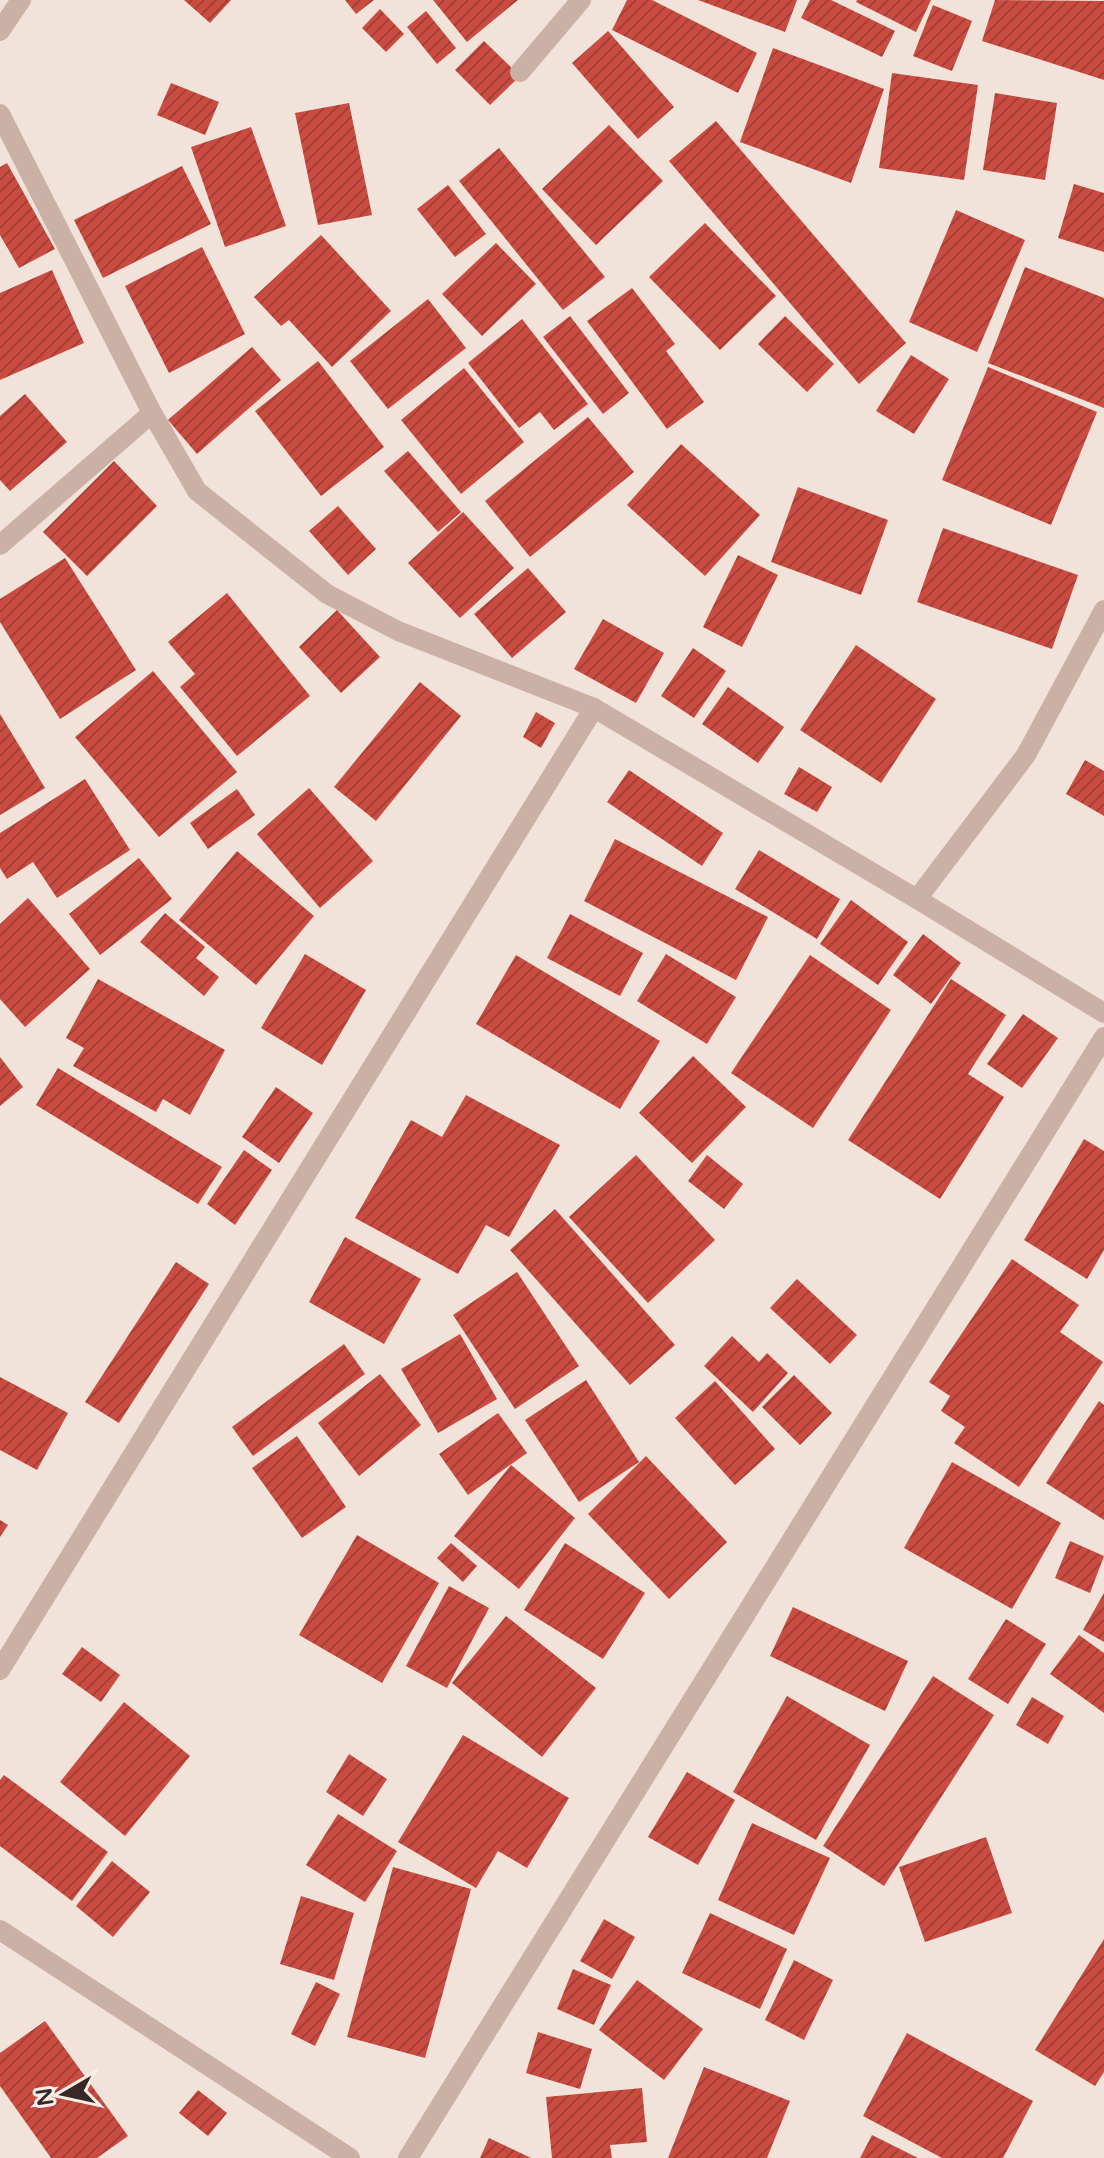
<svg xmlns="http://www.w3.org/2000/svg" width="1104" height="2158" font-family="'Varela Round',sans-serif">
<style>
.building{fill:url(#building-hatch)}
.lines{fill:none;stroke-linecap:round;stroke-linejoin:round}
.minor{stroke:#cbb1a5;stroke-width:20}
</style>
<defs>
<pattern id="building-hatch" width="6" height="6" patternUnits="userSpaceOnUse" patternTransform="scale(2)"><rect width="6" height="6" fill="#ca4c41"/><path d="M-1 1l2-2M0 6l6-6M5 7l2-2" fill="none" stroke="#a53f36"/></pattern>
</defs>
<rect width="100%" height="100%" fill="#f2e3da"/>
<g class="building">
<polygon points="184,0 231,0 210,23"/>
<polygon points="345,0 374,0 356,14"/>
<polygon points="433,0 518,0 467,42"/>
<polygon points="627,0 652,0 757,53 738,93 612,30"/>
<polygon points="698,0 797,0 785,32"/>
<polygon points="810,0 831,0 895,31 882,57 801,18"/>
<polygon points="857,0 931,0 916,32 856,2"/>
<polygon points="995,0 1104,1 1104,80 982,41"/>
<polygon points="933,5 972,21 952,71 913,56"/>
<polygon points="380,9 404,34 386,52 362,28"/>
<polygon points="426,11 456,48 437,64 407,27"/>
<polygon points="608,31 674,107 638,139 572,63"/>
<polygon points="484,41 520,76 490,105 455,70"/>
<polygon points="773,48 884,89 851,183 740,142"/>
<polygon points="892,73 978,85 964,180 879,168"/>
<polygon points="171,83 219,102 205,135 157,115"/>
<polygon points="995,93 1057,103 1045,180 983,170"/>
<polygon points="349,103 372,215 318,225 295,113"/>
<polygon points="716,121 906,343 859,384 669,161"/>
<polygon points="609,125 663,181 596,245 542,189"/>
<polygon points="251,127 286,226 225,247 191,147"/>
<polygon points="499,148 605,277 563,310 459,181"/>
<polygon points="7,163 55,249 19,268 0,235 0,167"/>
<polygon points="182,166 211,224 103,278 74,220"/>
<polygon points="1074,184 1104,193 1104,252 1058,238"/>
<polygon points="448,185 486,234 455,257 417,209"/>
<polygon points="956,210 1025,240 977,352 909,322"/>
<polygon points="705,223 776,296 720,350 649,277"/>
<polygon points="321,235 391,311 332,367 289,320 281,326 254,297"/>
<polygon points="496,243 536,284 482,336 442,294"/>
<polygon points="202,247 245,334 169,373 125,286"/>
<polygon points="1025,267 1104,298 1104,408 988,363"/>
<polygon points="52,270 84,343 0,380 0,293"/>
<polygon points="632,288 675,344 666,351 704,402 667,429 587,321"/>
<polygon points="428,299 466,348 388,409 350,361"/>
<polygon points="570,316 629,393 603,414 543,337"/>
<polygon points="785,316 834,364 807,392 758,344"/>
<polygon points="522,319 588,404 554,430 540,412 519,428 468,363"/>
<polygon points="252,347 281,380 197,454 168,420"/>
<polygon points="911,355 949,379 914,434 876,411"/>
<polygon points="318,361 384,447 321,496 255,411"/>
<polygon points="988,367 1097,412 1051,525 942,480"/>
<polygon points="464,368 524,442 461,494 401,420"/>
<polygon points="25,394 67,442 10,491 0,480 0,416"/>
<polygon points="588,417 634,472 530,557 485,501"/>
<polygon points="681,444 760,515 705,576 627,505"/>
<polygon points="408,451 461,512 438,532 384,471"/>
<polygon points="114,461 157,506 87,576 43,532"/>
<polygon points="798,487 888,520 861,595 771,562"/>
<polygon points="338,506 376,549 348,575 309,531"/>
<polygon points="463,512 514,568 460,618 408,563"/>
<polygon points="943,528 1078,575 1052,649 917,602"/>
<polygon points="738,555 778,575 742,647 703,627"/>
<polygon points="65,558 136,670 60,719 0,622 0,599"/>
<polygon points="528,568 566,612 512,658 474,614"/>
<polygon points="227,593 310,696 237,756 180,687 195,674 168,642"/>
<polygon points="337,610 380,657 341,693 299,647"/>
<polygon points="603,619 664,653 636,703 574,669"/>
<polygon points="856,645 936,699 881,783 800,730"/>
<polygon points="693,648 726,671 694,718 661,696"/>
<polygon points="153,671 237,772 159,837 75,737"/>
<polygon points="420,682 461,716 376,821 334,787"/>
<polygon points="728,687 784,727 758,763 702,724"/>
<polygon points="536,712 555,723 541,748 523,737"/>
<polygon points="0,714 45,788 0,815"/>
<polygon points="1085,760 1104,771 1104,816 1066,794"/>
<polygon points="799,767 832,787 817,812 784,794"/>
<polygon points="629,770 723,833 702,866 607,802"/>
<polygon points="85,779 130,850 57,898 33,862 7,879 0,868 0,833"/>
<polygon points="309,788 373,861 320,908 257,834"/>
<polygon points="237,789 255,815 208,849 190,823"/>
<polygon points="615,839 768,917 736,980 584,901"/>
<polygon points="759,850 840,899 817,939 735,889"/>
<polygon points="237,851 314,916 256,985 179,920"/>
<polygon points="139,858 172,899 100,955 69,914"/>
<polygon points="28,898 90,969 25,1027 0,999 0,924"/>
<polygon points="851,900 908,942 878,985 820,944"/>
<polygon points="165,913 205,947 196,958 219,977 204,996 140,942"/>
<polygon points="570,914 643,953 620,996 547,958"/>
<polygon points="923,934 961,963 931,1004 893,975"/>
<polygon points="305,954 366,990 322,1065 261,1028"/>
<polygon points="666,954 736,997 707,1044 637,1001"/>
<polygon points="516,955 660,1041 620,1109 476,1024"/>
<polygon points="810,955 891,1010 813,1128 731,1073"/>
<polygon points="98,979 225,1050 190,1115 163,1099 156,1112 73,1066 84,1048 66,1038"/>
<polygon points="951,979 1006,1015 968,1074 1004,1097 940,1199 848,1140"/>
<polygon points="1023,1014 1058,1038 1022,1088 987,1064"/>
<polygon points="693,1056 746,1107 692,1163 639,1113"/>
<polygon points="0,1057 23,1087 0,1106"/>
<polygon points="58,1068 222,1167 198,1204 36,1105"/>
<polygon points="276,1087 313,1113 279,1163 242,1137"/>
<polygon points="466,1095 560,1145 509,1237 486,1225 458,1274 355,1218 411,1120 442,1137"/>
<polygon points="1084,1139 1104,1151 1104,1250 1087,1279 1024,1240"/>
<polygon points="244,1150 272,1170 235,1225 207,1204"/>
<polygon points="636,1155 715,1240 648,1303 569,1217"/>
<polygon points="707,1155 743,1184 724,1209 688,1181"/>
<polygon points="555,1209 675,1345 630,1385 510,1250"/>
<polygon points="345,1237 421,1279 384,1344 309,1302"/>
<polygon points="1012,1259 1079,1305 1060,1332 1103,1362 1019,1487 954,1443 965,1427 941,1411 950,1396 929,1382"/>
<polygon points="176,1262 209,1284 119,1423 85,1402"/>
<polygon points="517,1272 579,1366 515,1409 453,1315"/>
<polygon points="797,1279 857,1335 830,1364 770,1308"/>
<polygon points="460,1334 497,1399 438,1433 401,1369"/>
<polygon points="732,1336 759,1362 767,1353 788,1373 753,1412 704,1366"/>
<polygon points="344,1344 365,1374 253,1456 232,1427"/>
<polygon points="380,1374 421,1425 359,1476 318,1423"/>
<polygon points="794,1375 832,1413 800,1445 762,1407"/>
<polygon points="0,1377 68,1413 37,1470 0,1450"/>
<polygon points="586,1380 639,1462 579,1502 525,1420"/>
<polygon points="715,1381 775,1449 735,1485 675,1418"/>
<polygon points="1099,1401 1104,1405 1104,1520 1046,1483"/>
<polygon points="498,1413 527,1453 468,1495 439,1454"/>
<polygon points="297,1436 346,1507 302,1538 252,1468"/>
<polygon points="646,1456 727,1542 669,1599 588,1514"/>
<polygon points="952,1462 1061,1523 1012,1609 904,1548"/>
<polygon points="511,1465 575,1518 519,1589 454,1536"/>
<polygon points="0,1520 8,1525 0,1537"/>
<polygon points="357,1535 439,1583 382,1683 299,1635"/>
<polygon points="1070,1541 1104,1556 1090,1593 1055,1578"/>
<polygon points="451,1543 477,1566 463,1582 437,1558"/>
<polygon points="565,1543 645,1593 603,1659 524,1610"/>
<polygon points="449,1586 489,1608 447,1688 406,1666"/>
<polygon points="1104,1593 1104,1642 1083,1630"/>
<polygon points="793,1607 908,1661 885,1711 770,1656"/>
<polygon points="506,1616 596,1688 542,1757 452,1683"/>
<polygon points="1006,1619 1046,1644 1008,1704 968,1679"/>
<polygon points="1079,1635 1104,1653 1104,1713 1050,1674"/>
<polygon points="82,1647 120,1675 101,1702 62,1674"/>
<polygon points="933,1676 994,1715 884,1886 823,1846"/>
<polygon points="787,1696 870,1745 816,1840 733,1792"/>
<polygon points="1032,1697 1064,1716 1048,1744 1016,1725"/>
<polygon points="124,1702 190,1756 125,1836 60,1782"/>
<polygon points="463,1735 569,1798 527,1868 498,1851 476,1888 398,1842"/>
<polygon points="349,1754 387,1779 363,1816 326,1792"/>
<polygon points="687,1772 735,1800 698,1865 648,1837"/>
<polygon points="4,1775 108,1852 72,1901 0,1846 0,1780"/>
<polygon points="338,1814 397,1851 365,1902 306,1865"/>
<polygon points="752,1823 830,1858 794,1935 718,1900"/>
<polygon points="986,1837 1012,1913 925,1942 899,1867"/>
<polygon points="112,1861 150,1892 113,1937 76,1906"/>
<polygon points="393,1867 471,1889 425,2058 347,2037"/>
<polygon points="301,1896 354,1913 334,1980 280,1964"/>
<polygon points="710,1913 787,1949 760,2009 682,1973"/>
<polygon points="604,1919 635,1937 612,1979 580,1961"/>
<polygon points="1104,1939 1104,2072 1095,2086 1035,2050"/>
<polygon points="794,1960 833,1980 804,2040 765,2020"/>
<polygon points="573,1969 611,1985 594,2025 557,2009"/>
<polygon points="637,1980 703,2029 664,2080 599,2030"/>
<polygon points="316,1982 340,1994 315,2046 291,2034"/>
<polygon points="45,2021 128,2136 97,2158 51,2158 0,2086 0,2053"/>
<polygon points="538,2032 592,2049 580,2089 526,2073"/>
<polygon points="907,2033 1033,2101 1003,2158 942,2158 863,2116"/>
<polygon points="704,2067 790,2101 767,2158 668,2158"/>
<polygon points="642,2088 647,2142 610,2145 612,2158 552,2158 546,2097"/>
<polygon points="198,2090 227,2113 208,2136 179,2113"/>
<polygon points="872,2135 918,2158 860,2158"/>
<polygon points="489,2138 531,2158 480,2158"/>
</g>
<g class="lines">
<g class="minor">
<polyline points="0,31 21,0"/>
<polyline points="520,72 581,0"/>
<polyline points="0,114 152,413 197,491 327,594 398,631 594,708 917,899 1104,1013"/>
<polyline points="0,545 152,413"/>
<polyline points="917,899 1026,755 1104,610"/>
<polyline points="0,1670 594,708"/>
<polyline points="0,1930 350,2158"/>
<polyline points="408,2158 1104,1037"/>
</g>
</g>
<g transform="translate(64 2094) rotate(261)" stroke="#faeee6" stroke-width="6" paint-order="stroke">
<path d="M0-6L14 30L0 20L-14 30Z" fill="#362927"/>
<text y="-12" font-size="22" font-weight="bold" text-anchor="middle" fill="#362927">N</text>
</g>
</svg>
